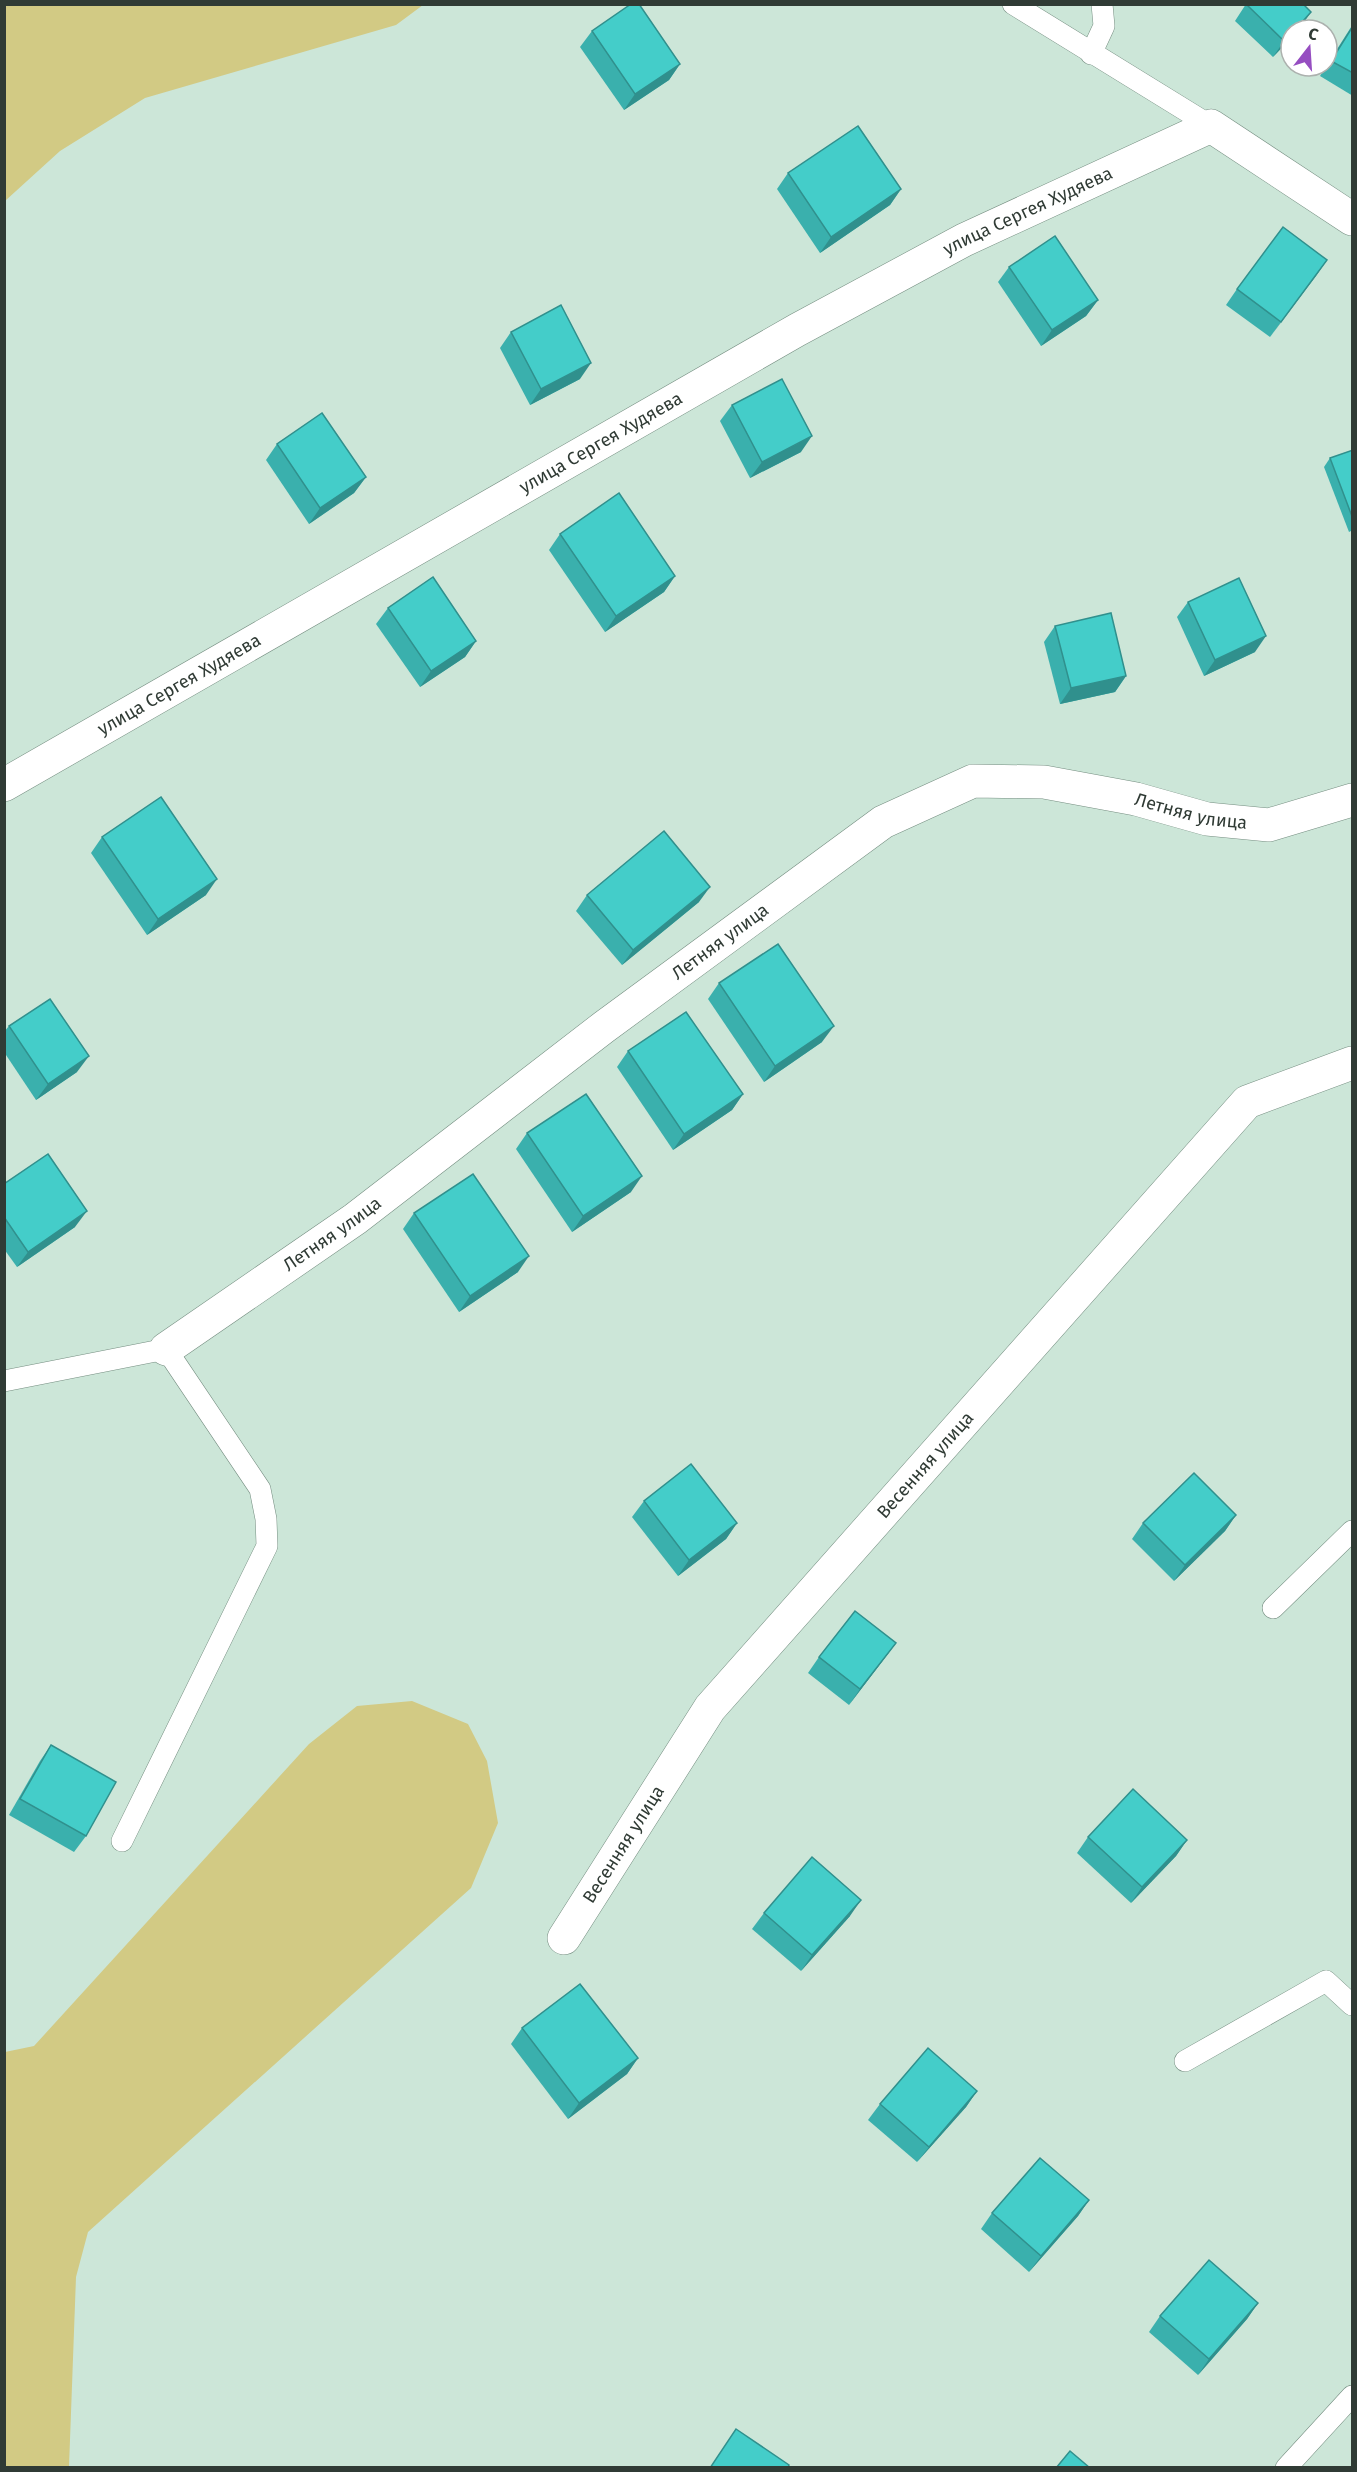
<svg xmlns="http://www.w3.org/2000/svg" width="1357" height="2472" font-family="'Fira Sans',sans-serif">
<style>
.green{fill:#d2ca84}
.lines{fill:none;stroke-linecap:round;stroke-linejoin:round}
.service-casing{stroke:#758e81;stroke-width:22}
.minor-casing{stroke:#758e81;stroke-width:34}
.service{stroke:#fff;stroke-width:21}
.minor{stroke:#fff;stroke-width:33}
.wall{fill:#3ab0ad}
.shaded-wall{fill:#30908d}
.building{fill:#44cdc9;stroke:#30908d;stroke-width:1.5}
.labels{text-anchor:middle;dominant-baseline:central;stroke-width:6;stroke-linejoin:round;paint-order:stroke}
.street-label{font-size:18px;fill:#303b35;stroke:#fff}
</style>
<rect width="100%" height="100%" fill="#cce6d8"/>
<g class="green">
<polygon points="5,4 423,4 423,5 396,25 145,98 60,151 5,201"/>
<polygon points="412,1701 468,1724 487,1761 498,1823 471,1888 88,2232 76,2277 69,2467 5,2467 5,2052 34,2046 309,1744 357,1706"/>
</g>
<g class="lines">
<defs>
<g id="service">
<polyline points="1013,4 1211,126"/>
<polyline points="1091,54 1104,26 1102,4"/>
<polyline points="4,1381 166,1349 260,1489 266,1519 267,1546 122,1841"/>
<polyline points="1273,1608 1352,1531"/>
<polyline points="1185,2061 1326,1981 1352,2005"/>
<polyline points="1286,2468 1352,2396"/>
</g>
<g id="minor">
<path id="s1" d="M4 785 797 330 964 240 1211 126 1352 219"/>
<path id="s2" d="M166 1349 355 1219 604 1027 883 822 973 781 1044 782 1136 799 1207 819 1269 825 1352 800"/>
<path id="s3" d="M564 1938 710 1708 1247 1102 1352 1063"/>
</g>
</defs>
<use href="#service" class="service-casing"/>
<use href="#minor" class="minor-casing"/>
<use href="#service" class="service"/>
<use href="#minor" class="minor"/>
</g>
<g class="wall">
<polygon points="1246,4 1300,28 1291,30 1291,38 1273,57 1235,21"/>
<polygon points="1353,24 1353,96 1320,76"/>
<polygon points="592,31 680,64 669,80 624,110 580,47"/>
<polygon points="788,173 901,189 890,205 820,253 777,189"/>
<polygon points="1327,260 1270,337 1226,305 1237,289"/>
<polygon points="1009,267 1098,300 1086,316 1041,346 998,282"/>
<polygon points="511,332 580,379 530,405 500,348"/>
<polygon points="732,405 801,452 750,478 720,421"/>
<polygon points="277,444 366,477 354,493 309,524 266,460"/>
<polygon points="1353,450 1353,530 1349,532 1324,467 1330,458"/>
<polygon points="560,534 675,576 664,592 605,632 549,550"/>
<polygon points="1188,602 1255,652 1204,676 1177,617"/>
<polygon points="388,608 476,641 465,657 420,687 376,624"/>
<polygon points="1055,626 1126,676 1115,692 1060,704 1044,642"/>
<polygon points="102,837 206,895 147,935 91,853"/>
<polygon points="587,895 699,902 622,965 576,911"/>
<polygon points="719,983 822,1042 764,1082 708,999"/>
<polygon points="9,1026 77,1072 36,1100 4,1052 4,1032"/>
<polygon points="628,1051 743,1094 732,1110 673,1150 617,1067"/>
<polygon points="527,1133 631,1192 572,1232 516,1149"/>
<polygon points="4,1184 75,1227 17,1267 4,1249"/>
<polygon points="414,1213 518,1272 459,1312 403,1229"/>
<polygon points="644,1501 737,1523 726,1539 678,1576 632,1517"/>
<polygon points="1236,1515 1225,1531 1174,1581 1132,1539 1143,1523"/>
<polygon points="896,1643 849,1705 808,1673 819,1657"/>
<polygon points="51,1745 86,1836 74,1852 9,1815 40,1761"/>
<polygon points="1088,1837 1187,1840 1176,1856 1131,1903 1077,1853"/>
<polygon points="764,1913 850,1916 801,1971 752,1929"/>
<polygon points="522,2028 638,2058 627,2074 568,2119 511,2044"/>
<polygon points="977,2091 966,2107 917,2162 868,2120 880,2104"/>
<polygon points="1089,2200 1078,2216 1029,2272 981,2229 992,2213"/>
<polygon points="1258,2303 1247,2319 1198,2375 1149,2332 1160,2316"/>
</g>
<g class="shaded-wall">
<polygon points="1311,12 1300,28 1299,30 1295,30"/>
<polygon points="1291,34 1291,38 1273,57 1284,41"/>
<polygon points="680,64 669,80 624,110 635,94"/>
<polygon points="901,189 890,205 820,253 831,237"/>
<polygon points="1327,260 1316,276 1270,337 1281,322"/>
<polygon points="1098,300 1086,316 1041,346 1052,330"/>
<polygon points="591,363 580,379 530,405 541,389"/>
<polygon points="812,436 801,452 750,478 762,462"/>
<polygon points="366,477 354,493 309,524 320,508"/>
<polygon points="675,576 664,592 605,632 616,616"/>
<polygon points="1266,636 1255,652 1204,676 1215,660"/>
<polygon points="476,641 465,657 420,687 431,671"/>
<polygon points="1126,676 1115,692 1060,704 1071,688"/>
<polygon points="217,879 206,895 147,935 158,919"/>
<polygon points="710,887 699,902 622,965 633,950"/>
<polygon points="834,1026 822,1042 764,1082 775,1066"/>
<polygon points="89,1056 77,1072 36,1100 48,1084"/>
<polygon points="743,1094 732,1110 673,1150 684,1134"/>
<polygon points="642,1176 631,1192 572,1232 583,1216"/>
<polygon points="87,1211 75,1227 17,1267 28,1252"/>
<polygon points="529,1256 518,1272 459,1312 470,1296"/>
<polygon points="1236,1515 1225,1531 1174,1581 1185,1565"/>
<polygon points="737,1523 726,1539 678,1576 689,1560"/>
<polygon points="896,1643 884,1659 849,1705 860,1689"/>
<polygon points="1187,1840 1176,1856 1131,1903 1142,1887"/>
<polygon points="861,1900 850,1916 801,1971 812,1955"/>
<polygon points="638,2058 627,2074 568,2119 579,2103"/>
<polygon points="977,2091 966,2107 917,2162 929,2147"/>
<polygon points="1089,2200 1078,2216 1029,2272 1041,2256"/>
<polygon points="1258,2303 1247,2319 1198,2375 1209,2359"/>
</g>
<g class="building">
<polygon points="631,4 639,4 680,64 635,94 592,31"/>
<polygon points="1246,4 1303,4 1311,12 1295,30 1291,30 1291,34 1284,41"/>
<polygon points="1353,26 1353,73 1331,61"/>
<polygon points="858,126 901,189 831,237 788,173"/>
<polygon points="1283,227 1327,260 1281,322 1237,289"/>
<polygon points="1055,236 1098,300 1052,330 1009,267"/>
<polygon points="561,305 591,363 541,389 511,332"/>
<polygon points="782,379 812,436 762,462 732,405"/>
<polygon points="322,413 366,477 320,508 277,444"/>
<polygon points="1353,450 1353,519 1330,458"/>
<polygon points="619,493 675,576 616,616 560,534"/>
<polygon points="433,577 476,641 431,671 388,608"/>
<polygon points="1239,578 1266,636 1215,660 1188,602"/>
<polygon points="1111,613 1126,676 1071,688 1055,626"/>
<polygon points="161,797 217,879 158,919 102,837"/>
<polygon points="664,831 710,887 633,950 587,895"/>
<polygon points="778,944 834,1026 775,1066 719,983"/>
<polygon points="50,999 89,1056 48,1084 9,1026"/>
<polygon points="686,1012 743,1094 684,1134 628,1051"/>
<polygon points="586,1094 642,1176 583,1216 527,1133"/>
<polygon points="48,1154 87,1211 28,1252 4,1217 4,1184"/>
<polygon points="473,1174 529,1256 470,1296 414,1213"/>
<polygon points="691,1464 737,1523 689,1560 644,1501"/>
<polygon points="1194,1473 1236,1515 1185,1565 1143,1523"/>
<polygon points="855,1611 896,1643 860,1689 819,1657"/>
<polygon points="51,1745 116,1782 86,1836 20,1799"/>
<polygon points="1133,1789 1187,1840 1142,1887 1088,1837"/>
<polygon points="812,1857 861,1900 812,1955 764,1913"/>
<polygon points="580,1984 638,2058 579,2103 522,2028"/>
<polygon points="928,2048 977,2091 929,2147 880,2104"/>
<polygon points="1040,2158 1089,2200 1041,2256 992,2213"/>
<polygon points="1209,2260 1258,2303 1209,2359 1160,2316"/>
<polygon points="736,2429 789,2465 788,2468 710,2468"/>
<polygon points="1070,2451 1090,2468 1056,2468"/>
</g>
<g class="labels">
<g class="street-label">
<text stroke="none"><textPath href="#s1" startOffset="1174">улица Сергея Худяева</textPath></text>
<text stroke="none"><textPath href="#s1" startOffset="688">улица Сергея Худяева</textPath></text>
<text stroke="none"><textPath href="#s1" startOffset="202">улица Сергея Худяева</textPath></text>
<text stroke="none"><textPath href="#s2" startOffset="1210">Летняя улица</textPath></text>
<text stroke="none"><textPath href="#s2" startOffset="688">Летняя улица</textPath></text>
<text stroke="none"><textPath href="#s2" startOffset="202">Летняя улица</textPath></text>
<text stroke="none"><textPath href="#s3" startOffset="597">Весенняя улица</textPath></text>
<text stroke="none"><textPath href="#s3" startOffset="111">Весенняя улица</textPath></text>
</g>
</g>
<rect width="1357" height="2472" fill="none" stroke="#303b35" stroke-width="12"/>
<g transform="translate(1309 48) rotate(17)"><circle r="28" fill="#ffffff" stroke="#acb1ae" stroke-width="1.5"/>
<path d="M0-4.5L10 22L0 15L-10 22Z" fill="#964ec1"/>
<text y="-9" font-size="16" font-weight="bold" text-anchor="middle" fill="#303b35">С</text>
</g>
</svg>
